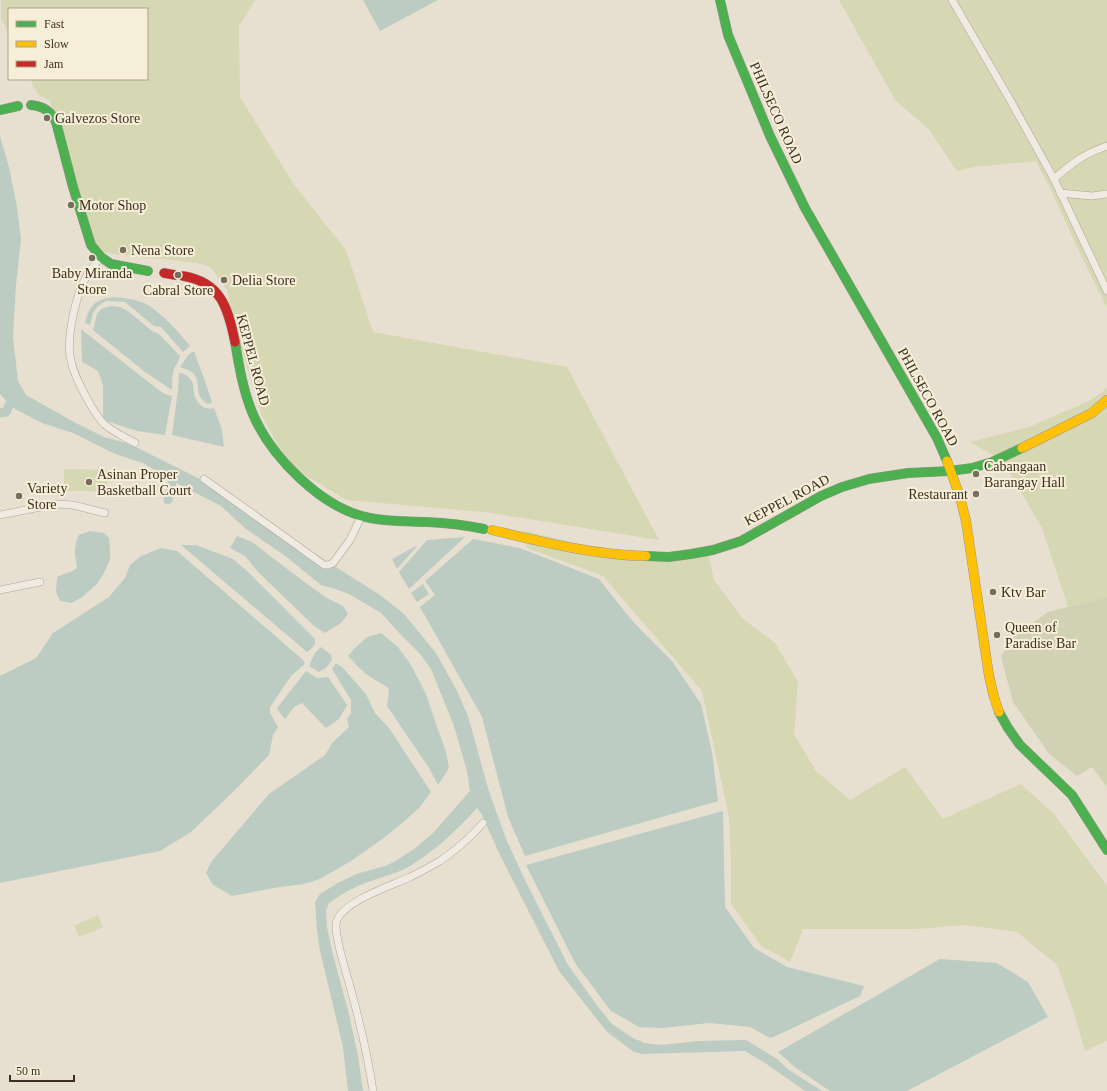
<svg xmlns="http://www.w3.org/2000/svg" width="1107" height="1091" font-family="'Times New Roman',serif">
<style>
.green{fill:#d6d7b3}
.cemetery{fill:#d1d1b3}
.water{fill:#bcccc2}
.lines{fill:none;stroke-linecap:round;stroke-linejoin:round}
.canal{stroke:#bcccc2;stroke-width:9}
.street-casing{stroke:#ada599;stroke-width:8}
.fast-casing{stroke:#9c958a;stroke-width:10}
.slow-casing{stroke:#9c958a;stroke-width:10}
.jam-casing{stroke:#9c958a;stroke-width:10}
.street{stroke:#efebe3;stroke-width:7}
.fast{stroke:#4caf50;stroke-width:9}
.slow{stroke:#ffc107;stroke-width:9}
.jam{stroke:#c62828;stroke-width:9}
.poi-dot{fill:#786c5e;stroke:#f7eed8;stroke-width:1.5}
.labels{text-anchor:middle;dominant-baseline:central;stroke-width:4;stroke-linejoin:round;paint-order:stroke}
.street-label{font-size:14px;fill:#3d2e20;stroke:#f7eed8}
.poi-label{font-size:14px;fill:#3d2e20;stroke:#f7eed8;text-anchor:start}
</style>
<rect width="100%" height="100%" fill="#e7e0d1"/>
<g class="green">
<polygon points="1,0 255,0 239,26 240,97 295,186 346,250 373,332 567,367 659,540 485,512 346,500 299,471 279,447 262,416 232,318 227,290 211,268 198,263 105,253 93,240 57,118 49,100 38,95 30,79 147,79 147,9 9,9 9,35 1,18"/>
<polygon points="839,0 1107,0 1107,308 1079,251 1052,192 1036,161 975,167 957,171 928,128 896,101"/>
<polygon points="1107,387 1107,597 1068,607 1042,528 1003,461 970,442 1029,427 1089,401 1102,392"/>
<polygon points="64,469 108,470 107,491 64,491"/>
<polygon points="524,531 639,558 708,552 714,580 742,618 775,643 798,682 794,734 816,771 850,800 905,767 943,819 1021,784 1054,814 1107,886 1107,1041 1085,1051 1073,1009 1057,965 1017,932 966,925 916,929 803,929 790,962 761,946 731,904 731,864 729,817 702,691 603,576 527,548"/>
<polygon points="98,915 103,927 79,937 74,926"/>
</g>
<polygon class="cemetery" points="1107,597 1107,787 1092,767 1077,776 1049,754 1013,702 1001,657 1012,638 1048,612"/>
<g class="water">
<polygon points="363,0 438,0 380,31"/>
<path d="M0 136 9 167 17 207 21 239 16 285 13 337 18 381 26 395 74 422 104 437 127 443 138 448 228 493 257 512 303 546 380 595 404 614 436 653 456 689 468 716 488 788 496 811 507 841 525 880 568 965 599 1008 612 1024 633 1038 645 1043 661 1045 698 1041 746 1040 777 1059 789 1070 822 1091H805L768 1065 745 1051 642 1054 634 1052 607 1032 559 971 500 855 481 813 477 808C457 830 435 851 410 866 393 876 375 878 358 886 348 890 338 897 329 903L326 911 327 927 333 955 349 1014 358 1056 363 1091H348L343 1047 320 951 317 931 315 902 320 894 338 883 356 874 385 866 394 862 414 849 433 833 470 791 467 771 454 726 431 669 421 655 402 636 381 613 349 594 335 589 321 585 284 555 246 529 221 506 182 486 143 463 124 457 111 452 73 433 42 423 17 410 10 405 0 394Z"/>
<path d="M114 297C124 298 135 299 144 303 160 311 179 332 190 346L183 352 161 327 154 326 125 302 106 301 98 306 93 313 90 325 85 323C89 305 96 299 114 297Z"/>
<path d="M111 306 120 307 128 311 152 331 159 334 180 356C179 361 176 365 174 369 172 376 172 383 172 390L145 372 93 330 97 314 101 309Z"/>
<polygon points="81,329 147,381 163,393 172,396 165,435 137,431 103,420 103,385 98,371 82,362"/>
<path d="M194 351 212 401 211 403 207 404C205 402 202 400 200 397 196 389 201 378 190 371 187 369 183 368 180 367L188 355Z"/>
<path d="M179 373C185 373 191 378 193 384 194 387 193 390 194 393 196 403 204 411 214 408L222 430 224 447 172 435 178 390Z"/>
<path d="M90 531 104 533 109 538 110 550V559L104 573 97 584 81 598 71 603 60 601 56 592 57 577C64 573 71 573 77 568 75 556 73 546 79 535Z"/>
<polygon points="237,536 252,542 307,584 327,598 343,606 348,614 341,623 325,633 314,626 257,571 245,556 230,548"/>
<polygon points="465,537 409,589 399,572 427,540"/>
<polygon points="473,539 520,548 599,579 625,612 639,628 672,661 701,704 712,752 718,801 525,856 508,817 482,717 420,607 435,595 425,581"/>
<polygon points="181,545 196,545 233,559 247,571 315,639 315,644 311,649 307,652"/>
<polygon points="418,545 397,569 392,559"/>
<polygon points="161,548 177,551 303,660 305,664 291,676 270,707 270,713 278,727 273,735 269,755 236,789 191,832 160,851 0,883 0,676 36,658 53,633 109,597 125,578 130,565 141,556"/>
<polygon points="423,584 429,594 417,602 411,593"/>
<path d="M381 633 398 647 411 665 426 694 435 721 446 752 449 768 438 785 429 768 387 706 388 699 389 689C384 684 380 683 375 680 365 674 356 665 348 656L355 648 367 637Z"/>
<polygon points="321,647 331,655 332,660 326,668 319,672 309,666 315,653"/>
<polygon points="336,663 343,668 366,694 375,713 389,728 431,792 420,807 400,825 381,840 351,861 320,879 304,884 274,888 232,896 213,885 206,873 211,862 269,794 325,755 333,742 349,727 347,719 351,713 351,700 332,669"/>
<polygon points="306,671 317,678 328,677 347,705 339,719 326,728 302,703 294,707 285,719 280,713 277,708"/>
<polygon points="723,811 725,907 754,948 787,967 864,986 860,996 776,1036 770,1038 750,1027 709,1023 663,1028 639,1027 611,1011 575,963 526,865"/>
<polygon points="940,959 997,963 1028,982 1048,1017 907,1091 830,1091 796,1068 778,1052"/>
</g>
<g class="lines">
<g class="canal">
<polyline points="0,413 6,412 13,397"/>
<polyline points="168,500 174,474"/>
</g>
<defs>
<g id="street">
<polyline points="952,0 1009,98 1054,179 1107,291"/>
<path d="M1054 179C1071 164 1085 153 1107 146"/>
<polyline points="1060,193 1092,196 1107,194"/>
<path d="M101 257C96 264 90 269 86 277 76 295 67 335 70 356 72 370 78 381 84 393 90 404 95 415 104 424 113 432 125 437 135 443"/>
<polyline points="204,479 295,544 324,565 328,565 333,563 350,540 361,517"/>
<polyline points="0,515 56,504 73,505 105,513"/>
<polyline points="0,590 40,582"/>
<path d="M373 1091C368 1057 360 1023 351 990 346 970 336 944 336 925 337 903 391 886 408 878 419 873 429 867 440 861 456 850 470 838 483 823"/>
</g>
<g id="fast">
<polyline points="720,0 728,35 770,136 805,208 937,438 947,461"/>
<path d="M31 105C43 106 51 111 56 122L73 187 91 245 101 257 111 264 148 271"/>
<polyline points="0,110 18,106"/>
<path d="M235 342C239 366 243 390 252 412 270 456 322 509 370 518 389 522 408 521 427 522 446 523 465 525 484 529"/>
<polyline points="646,556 669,557 691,554 713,550 741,541 821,496 842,487 869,479 908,473 950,471 972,468 992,462 1022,448"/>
<polyline points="999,712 1008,728 1020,745 1072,795 1107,850"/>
</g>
<g id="slow">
<polyline points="1022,448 1092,413 1107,400"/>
<polyline points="947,461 960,497 966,521 989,676 994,697 999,712"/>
<path d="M492 530C543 542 594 555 646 556"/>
</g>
<g id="jam">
<polyline points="164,273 175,275"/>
<path d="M183 276C221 282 228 308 235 342"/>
</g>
</defs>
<use href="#street" class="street-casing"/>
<use href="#fast" class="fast-casing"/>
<use href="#slow" class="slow-casing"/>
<use href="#jam" class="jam-casing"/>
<use href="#street" class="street"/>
<use href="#fast" class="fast"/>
<use href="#slow" class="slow"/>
<use href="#jam" class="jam"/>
</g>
<g class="poi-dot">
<circle cx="47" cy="118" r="4"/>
<circle cx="71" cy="205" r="4"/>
<circle cx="123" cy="250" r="4"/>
<circle cx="92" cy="258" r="4"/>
<circle cx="178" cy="275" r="4"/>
<circle cx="224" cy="280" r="4"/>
<circle cx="976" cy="474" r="4"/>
<circle cx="89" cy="482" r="4"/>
<circle cx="976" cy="494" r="4"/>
<circle cx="19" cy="496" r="4"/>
<circle cx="993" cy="592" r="4"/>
<circle cx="997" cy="635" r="4"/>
</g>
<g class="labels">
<g class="street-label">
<text transform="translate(776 113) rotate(66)">PHILSECO ROAD</text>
<text transform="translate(253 360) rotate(75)">KEPPEL ROAD</text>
<text transform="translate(928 397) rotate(61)">PHILSECO ROAD</text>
<text transform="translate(787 500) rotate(-28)">KEPPEL ROAD</text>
</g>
<g class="poi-label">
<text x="55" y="118">Galvezos Store</text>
<text x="79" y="205">Motor Shop</text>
<text x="131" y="250">Nena Store</text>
<text x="92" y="273" text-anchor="middle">Baby Miranda<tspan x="92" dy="16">Store</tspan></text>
<text x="232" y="280">Delia Store</text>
<text x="178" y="290" text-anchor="middle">Cabral Store</text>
<text x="984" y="466">Cabangaan<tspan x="984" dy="16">Barangay Hall</tspan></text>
<text x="97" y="474">Asinan Proper<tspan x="97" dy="16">Basketball Court</tspan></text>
<text x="27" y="488">Variety<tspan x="27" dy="16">Store</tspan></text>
<text x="968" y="494" text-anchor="end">Restaurant</text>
<text x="1001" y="592">Ktv Bar</text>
<text x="1005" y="627">Queen of<tspan x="1005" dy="16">Paradise Bar</tspan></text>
</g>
</g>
<rect x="8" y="8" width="140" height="72" fill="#f7eed8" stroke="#ada18e"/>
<rect x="16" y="21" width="20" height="6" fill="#4caf50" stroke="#ada18e"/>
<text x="44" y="28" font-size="12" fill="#3d2e20">Fast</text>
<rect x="16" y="41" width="20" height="6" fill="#ffc107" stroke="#ada18e"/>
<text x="44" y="48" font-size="12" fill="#3d2e20">Slow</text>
<rect x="16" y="61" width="20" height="6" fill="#c62828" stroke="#ada18e"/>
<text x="44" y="68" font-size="12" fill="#3d2e20">Jam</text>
<path d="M10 1075v6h64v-6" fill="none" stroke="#3d2e20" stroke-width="2"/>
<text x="16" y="1075" font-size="12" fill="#3d2e20" stroke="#f7eed8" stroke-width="3" paint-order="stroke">50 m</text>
</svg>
